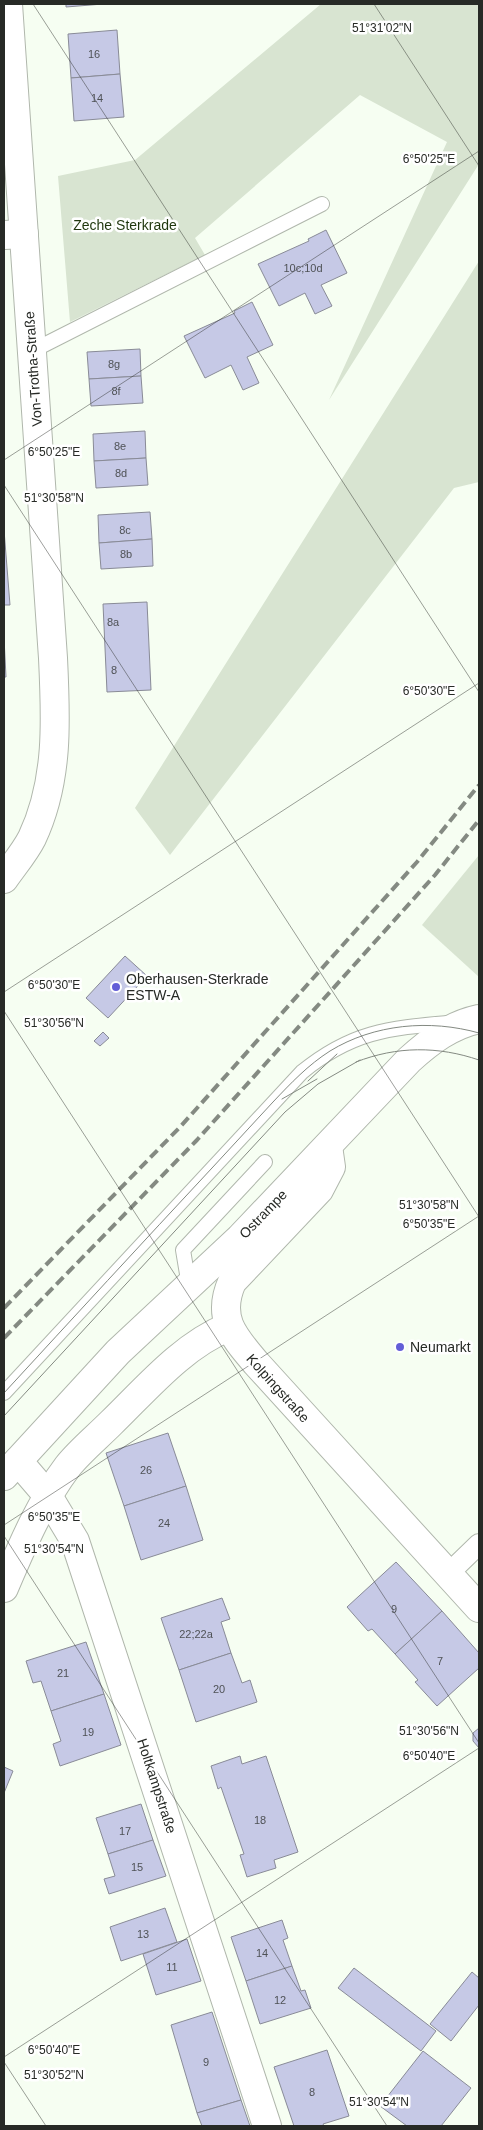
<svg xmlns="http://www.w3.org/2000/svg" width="483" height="2130" font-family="Helvetica,sans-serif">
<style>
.green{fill:#d8e4d1}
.building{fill:#c6c9e6;stroke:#898b97}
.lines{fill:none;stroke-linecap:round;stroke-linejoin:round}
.service-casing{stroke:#b0b7ac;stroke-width:16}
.pedestrian-casing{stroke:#b0b7ac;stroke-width:22}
.minor-casing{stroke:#b0b7ac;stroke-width:30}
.tertiary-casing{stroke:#b0b7ac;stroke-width:30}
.secondary-casing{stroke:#b0b7ac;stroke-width:30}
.service{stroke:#fff;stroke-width:14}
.pedestrian{stroke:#fff;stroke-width:20}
.minor{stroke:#fff;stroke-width:28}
.tertiary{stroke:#fff;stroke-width:28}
.secondary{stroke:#fff;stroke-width:28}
.tram{stroke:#848a82;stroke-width:1}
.rail{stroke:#848a82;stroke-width:4;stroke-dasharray:10 5;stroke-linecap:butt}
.ticks{fill:none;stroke:#272a26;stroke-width:1;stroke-opacity:0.45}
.poi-dot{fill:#635ed7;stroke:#fff;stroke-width:2}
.labels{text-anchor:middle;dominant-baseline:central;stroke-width:5;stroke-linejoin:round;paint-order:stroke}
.number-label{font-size:11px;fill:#4f5256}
.park-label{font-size:14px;fill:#1f360d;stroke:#fff}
.street-label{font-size:14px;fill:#272a26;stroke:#fff}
.poi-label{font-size:14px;fill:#272a26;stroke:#fff;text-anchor:start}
.ticks-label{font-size:12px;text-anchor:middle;fill:#272a26;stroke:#fff;stroke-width:5;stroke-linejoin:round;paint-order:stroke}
</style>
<rect width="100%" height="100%" fill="#f6fef2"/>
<g class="green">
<polygon points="321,4 479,4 479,164 329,400 447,142 360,95 195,238 205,255 70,322 58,176 135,160"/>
<polygon points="479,261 479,482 454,488 170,855 135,808"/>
<polygon points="479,855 479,977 422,925"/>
</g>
<g class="building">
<polygon points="66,4 103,4 66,7"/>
<polygon points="117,30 120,74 71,78 68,34"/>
<polygon points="120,74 124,117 74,121 71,78"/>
<polygon points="326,230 347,273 321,285 332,306 315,314 305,293 279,306 258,264 309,241 308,239"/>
<polygon points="252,302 273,345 247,357 259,383 243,390 231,365 205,378 184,336 235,313 234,311"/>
<polygon points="140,349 141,376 89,379 87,352"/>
<polygon points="141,376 143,403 91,406 89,379"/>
<polygon points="145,431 146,458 94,461 93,434"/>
<polygon points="146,458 148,485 96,488 94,461"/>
<polygon points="150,512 152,539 99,543 98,515"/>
<polygon points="4,530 10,605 4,605"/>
<polygon points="152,539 153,566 101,569 99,543"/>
<polygon points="147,602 151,690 107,692 103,604"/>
<polygon points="4,638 6,677 4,677"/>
<polygon points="125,956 147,976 108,1018 86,998"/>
<polygon points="103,1032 109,1038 100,1046 94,1041"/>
<polygon points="168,1433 186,1486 124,1506 106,1453"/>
<polygon points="186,1486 203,1540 141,1560 124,1506"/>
<polygon points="396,1562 442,1611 395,1654 372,1629 368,1631 347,1607"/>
<polygon points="222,1598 230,1619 221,1622 231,1653 179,1670 161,1618"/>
<polygon points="442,1611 479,1653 479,1668 437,1706 415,1682 418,1680 395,1654"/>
<polygon points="86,1642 104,1694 51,1711 41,1681 33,1683 26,1661"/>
<polygon points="231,1653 242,1683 250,1680 257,1702 196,1722 179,1670"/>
<polygon points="104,1694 121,1745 60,1766 53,1744 61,1741 51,1711"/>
<polygon points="479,1728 479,1748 473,1741 473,1733"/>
<polygon points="240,1756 242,1764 266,1756 298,1852 274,1860 276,1868 247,1877 240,1855 244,1854 221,1787 218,1789 211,1766"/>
<polygon points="4,1767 13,1771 4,1793"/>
<polygon points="141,1804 153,1840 108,1854 96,1818"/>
<polygon points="153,1840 166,1876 109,1894 104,1879 115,1876 108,1854"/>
<polygon points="165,1908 177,1942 121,1961 110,1927"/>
<polygon points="282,1920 288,1938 283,1940 292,1966 246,1981 231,1937"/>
<polygon points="187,1939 201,1981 156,1995 143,1954"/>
<polygon points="292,1966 301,1991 305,1990 311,2008 260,2024 246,1981"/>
<polygon points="354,1968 436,2031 421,2051 338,1988"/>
<polygon points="472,1972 479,1978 479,2005 451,2041 430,2024"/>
<polygon points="212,2012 241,2100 197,2113 171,2025"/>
<polygon points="327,2050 349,2116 323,2124 324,2126 294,2126 274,2067"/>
<polygon points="423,2051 471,2088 441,2126 407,2126 380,2106"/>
<polygon points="241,2100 250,2126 202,2126 197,2113"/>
</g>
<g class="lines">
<defs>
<g id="service">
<polyline points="32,351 322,204"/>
<polyline points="189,1286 183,1250 265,1162"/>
<path d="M4 1393 302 1072C351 1032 388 1028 448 1023"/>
</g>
<polyline id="pedestrian" points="448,1574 479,1544"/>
<g id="minor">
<polyline points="4,235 24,234"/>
<path d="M328 1146 331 1167 319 1190 232 1282C216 1318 234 1337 256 1363L479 1608"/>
<polyline points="18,1461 48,1496 75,1541 267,2126"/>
<path d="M4 1588C22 1546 40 1503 68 1466 80 1451 97 1437 111 1423 147 1388 182 1346 228 1327"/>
</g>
<path id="tertiary" d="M4 879C13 866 25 852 32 838 59 781 56 719 53 658L8 4"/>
<path id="secondary" d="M4 1476 118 1352 240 1238 409 1060C430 1041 451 1025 479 1019"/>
</defs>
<use href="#service" class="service-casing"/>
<use href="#pedestrian" class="pedestrian-casing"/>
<use href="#minor" class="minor-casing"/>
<use href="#tertiary" class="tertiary-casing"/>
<use href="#secondary" class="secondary-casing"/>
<use href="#service" class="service"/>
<use href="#pedestrian" class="pedestrian"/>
<use href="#minor" class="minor"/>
<use href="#tertiary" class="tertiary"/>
<use href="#secondary" class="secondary"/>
<g class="tram">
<path d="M356 1062C397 1046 438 1046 479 1060"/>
<polyline points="308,1081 337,1054"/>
<polyline points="282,1099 317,1079"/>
<path d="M4 1393C73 1318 142 1243 212 1168 232 1146 253 1124 273 1102 291 1083 308 1065 330 1051 374 1024 430 1019 479 1033"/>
<polyline points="4,1416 285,1112 318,1084 360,1060"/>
</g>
<g class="rail">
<polyline points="4,1308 181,1126 417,862 479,785"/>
<polyline points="4,1338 197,1140 435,875 479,820"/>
</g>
</g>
<path class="ticks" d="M33 4 479 692M374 4 479 166M4 460 479 151M4 485 479 1217M4 992 479 683M4 1011 479 1743M4 1525 479 1216M4 1536 387 2126M4 2057 479 1748M4 2062 46 2126"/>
<g class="poi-dot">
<circle cx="116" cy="987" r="5"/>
<circle cx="400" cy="1347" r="5"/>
</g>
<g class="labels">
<g class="number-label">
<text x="94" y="54">16</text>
<text x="97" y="98">14</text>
<text x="303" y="268">10c;10d</text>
<text x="114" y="364">8g</text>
<text x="116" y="391">8f</text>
<text x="120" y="446">8e</text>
<text x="121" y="473">8d</text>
<text x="125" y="530">8c</text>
<text x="126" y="554">8b</text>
<text x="113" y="622">8a</text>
<text x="114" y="670">8</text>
<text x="146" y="1470">26</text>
<text x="164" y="1523">24</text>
<text x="394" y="1609">9</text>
<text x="196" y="1634">22;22a</text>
<text x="440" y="1661">7</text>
<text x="63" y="1673">21</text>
<text x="219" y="1689">20</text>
<text x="88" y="1732">19</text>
<text x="260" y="1820">18</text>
<text x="125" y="1831">17</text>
<text x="137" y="1867">15</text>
<text x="143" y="1934">13</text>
<text x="262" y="1953">14</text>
<text x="172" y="1967">11</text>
<text x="280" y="2000">12</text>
<text x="206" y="2062">9</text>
<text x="312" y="2092">8</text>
</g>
<g class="park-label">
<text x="125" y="225">Zeche Sterkrade</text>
</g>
<g class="street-label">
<text transform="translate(33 369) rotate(-94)">Von-Trotha-Straße</text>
<text transform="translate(263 1214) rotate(-46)">Ostrampe</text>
<text transform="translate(278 1388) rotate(48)">Kolpingstraße</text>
<text transform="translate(157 1786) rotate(72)">Holtkampstraße</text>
</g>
<g class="poi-label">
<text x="126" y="979">Oberhausen-Sterkrade<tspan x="126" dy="16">ESTW-A</tspan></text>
<text x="410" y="1347">Neumarkt</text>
</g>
</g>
<g class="ticks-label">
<text x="382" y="32">51°31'02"N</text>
<text x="429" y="163">6°50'25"E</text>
<text x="54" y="456">6°50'25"E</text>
<text x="54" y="502">51°30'58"N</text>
<text x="429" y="695">6°50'30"E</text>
<text x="54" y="989">6°50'30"E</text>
<text x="54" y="1027">51°30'56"N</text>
<text x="429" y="1209">51°30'58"N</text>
<text x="429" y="1228">6°50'35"E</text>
<text x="54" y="1521">6°50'35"E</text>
<text x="54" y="1553">51°30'54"N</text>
<text x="429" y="1735">51°30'56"N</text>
<text x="429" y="1760">6°50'40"E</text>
<text x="54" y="2054">6°50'40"E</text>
<text x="54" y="2079">51°30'52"N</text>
<text x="379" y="2106">51°30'54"N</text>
</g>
<rect width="483" height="2130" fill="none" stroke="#272a26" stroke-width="10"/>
</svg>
